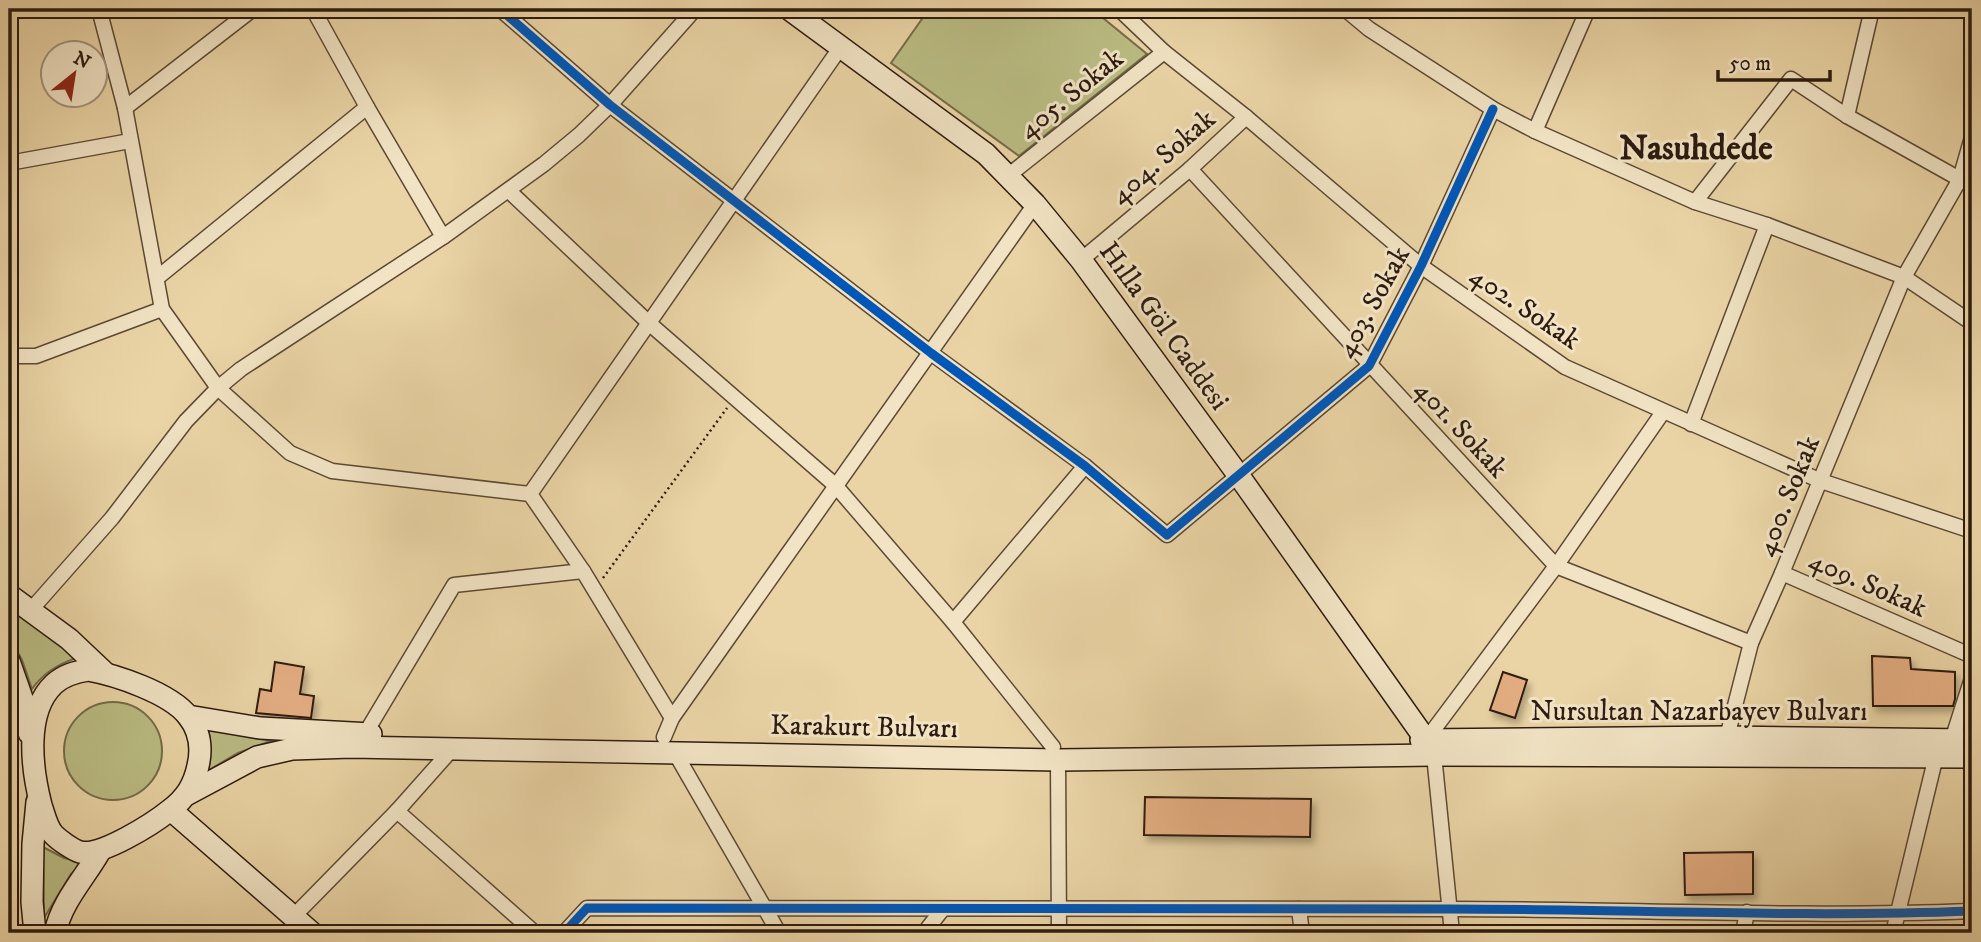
<svg xmlns="http://www.w3.org/2000/svg" width="1981" height="942" font-family="'IM FELL DW Pica',serif">
<style>
.green{fill:#babc83;stroke:#746c4a;stroke-width:2}
.building{fill:#e3ad82;stroke:#2d1b10;stroke-width:2;filter:url(#shadow)}
.lines{fill:none;stroke-linecap:round;stroke-linejoin:round}
.street-casing{stroke:#5c4935;stroke-width:17}
.secondary-casing{stroke:#2d1b10;stroke-width:24}
.path{stroke:#2d1b10;stroke-width:2.5;stroke-dasharray:2 3.5;stroke-linecap:butt}
.street{stroke:#f1e3c4;stroke-width:14}
.secondary{stroke:#f1e3c4;stroke-width:21}
.cycleway-casing{stroke:#f1e3c4;stroke-width:13}
.cycleway{stroke:#0057b8;stroke-width:9}
.labels{text-anchor:middle;dominant-baseline:central;stroke-width:6;stroke-linejoin:round;paint-order:stroke}
.street-label{font-size:28px;fill:#2d1b10;stroke:#f1e3c4}
.district-label{font-size:35px;font-weight:bold;fill:#2d1b10;stroke:#f1e3c4}
</style>
<defs>
<filter id="shadow"><feDropShadow dx="3.5" dy="5.5" stdDeviation="3.5" flood-color="#0004"/></filter>
</defs>
<rect width="100%" height="100%" fill="#ead4a5"/>
<filter id="stains"><feTurbulence type="fractalNoise" baseFrequency=".00286" numOctaves="4"/><feColorMatrix values="0 0 0 0 .2 0 0 0 0 .09 0 0 0 0 .02 0 0 0 .5 -.17"/></filter>
<radialGradient id="worn" r=".72"><stop offset=".6" stop-color="#630" stop-opacity="0"/><stop offset="1" stop-color="#630" stop-opacity=".3"/></radialGradient>
<g class="green">
<polygon points="929,9 1092,9 1147,54 1019,156 891,63"/>
<path d="M9 609 79 657C59 664 44 672 32 689L22 660 9 636Z"/>
<circle cx="113" cy="751" r="49"/>
<polygon points="205,722 248,737 271,741 238,753 209,770 210,737"/>
<polygon points="43,847 64,858 84,862 71,874 44,918"/>
</g>
<g class="building">
<polygon points="1872,656 1910,658 1911,669 1955,672 1955,699 1953,706 1873,706"/>
<polygon points="275,662 304,667 300,694 314,696 311,718 256,713 260,689 271,691"/>
<polygon points="1503,672 1527,680 1515,718 1490,710"/>
<polygon points="1145,797 1311,799 1310,837 1144,835"/>
<polygon points="1753,852 1753,894 1685,895 1684,853"/>
</g>
<g class="lines">
<defs>
<g id="street">
<polyline points="99,9 125,108 162,309 218,388 290,453 332,471 530,494 583,571 672,718"/>
<polyline points="313,9 367,107 443,237"/>
<polyline points="500,9 610,105 931,353 1085,466 1167,535 1369,366 1421,266 1493,109"/>
<polyline points="1119,9 1164,52 1246,117 1421,266 1565,367 1821,481 1972,531"/>
<polyline points="1345,9 1369,29 1493,109 1535,131 1695,202 1767,225 1904,277 1972,323"/>
<polyline points="125,108 253,9"/>
<polyline points="1847,116 1872,9"/>
<polyline points="1535,131 1588,9"/>
<polyline points="9,163 130,141"/>
<polyline points="1190,169 1556,566 1751,643"/>
<polyline points="1009,175 1164,52"/>
<polyline points="509,191 650,324 835,485 953,622 1053,747"/>
<polyline points="1695,202 1791,79 1847,116 1972,186"/>
<polyline points="1081,260 1190,169 1246,117"/>
<polyline points="157,278 367,107"/>
<polyline points="9,356 36,356 162,309"/>
<polyline points="1691,424 1767,225"/>
<polyline points="530,494 840,48"/>
<polyline points="1782,573 1972,656"/>
<polyline points="30,611 112,518 186,421 218,388 241,369 443,237 544,164 579,135 610,105 695,9"/>
<polyline points="953,622 1085,466"/>
<polyline points="365,734 454,585 583,571"/>
<polyline points="664,737 672,718 1035,204"/>
<polyline points="1727,737 1751,643 1782,573 1904,277 1960,179 1972,137"/>
<polyline points="1952,740 1972,678"/>
<polyline points="674,751 779,933"/>
<polyline points="1058,760 1059,933"/>
<polyline points="397,811 535,933"/>
<polyline points="1299,909 1302,933"/>
<polyline points="293,917 397,811 453,748"/>
<path d="M564 933 587 908C875 911 1163 907 1450 909 1624 909 1799 918 1972 911"/>
<polyline points="924,933 942,910"/>
<polyline points="1452,933 1434,755 1426,740 1556,566 1663,412"/>
<polyline points="1743,933 1747,912"/>
<polyline points="1893,933 1936,756"/>
</g>
<g id="secondary">
<polyline points="789,9 986,154 1035,204 1081,260 1239,476 1426,740"/>
<polyline points="9,595 69,639 105,673"/>
<polyline points="9,661 24,704 29,733"/>
<path d="M88 670C116 675 170 693 188 716 200 731 202 749 198 766 194 785 186 798 170 810 154 823 101 857 80 852 73 850 59 840 54 835 47 828 44 814 41 805 32 770 24 712 54 684 64 675 75 672 88 670Z"/>
<polyline points="188,716 260,728 371,734"/>
<polyline points="1421,740 1727,737 1972,740"/>
<polyline points="188,794 257,757 292,749 351,747 1058,760 1434,755 1972,757"/>
<polyline points="171,810 312,933"/>
<polyline points="35,933 32,902 33,844 37,802"/>
<path d="M55 933C62 901 84 879 100 851"/>
</g>
</defs>
<use href="#street" class="street-casing"/>
<use href="#secondary" class="secondary-casing"/>
<polyline class="path" points="603,578 727,408"/>
<use href="#street" class="street"/>
<use href="#secondary" class="secondary"/>
<defs>
<g id="cycleway">
<polyline points="500,9 610,105 931,353 1085,466 1167,535 1369,366 1421,266 1493,109"/>
<path d="M564 933 587 908C875 911 1163 907 1450 909 1624 909 1799 918 1972 911"/>
</g>
</defs>
<use href="#cycleway" class="cycleway-casing"/>
<use href="#cycleway" class="cycleway"/>
</g>
<g class="labels">
<g class="street-label">
<text transform="translate(1071 94) rotate(-39)">405. Sokak</text>
<text transform="translate(1163 157) rotate(-41)">404. Sokak</text>
<text transform="translate(1373 302) rotate(-61)">403. Sokak</text>
<text transform="translate(1525 308) rotate(34)">402. Sokak</text>
<text transform="translate(1164 326) rotate(54)">Hılla Göl Caddesi</text>
<text transform="translate(1461 429) rotate(47)">401. Sokak</text>
<text transform="translate(1788 496) rotate(-68)">400. Sokak</text>
<text transform="translate(1868 584) rotate(24)">409. Sokak</text>
<text x="1699" y="711">Nursultan Nazarbayev Bulvarı</text>
<text transform="translate(864 727) rotate(1)">Karakurt Bulvarı</text>
</g>
<g class="district-label">
<text x="1696" y="149">Nasuhdede</text>
</g>
</g>
<rect width="1981" height="942" fill="none" stroke="#ead4a5" stroke-width="35"/>
<rect x="10" y="10" width="1960" height="921" fill="none" stroke="#2d1b10" stroke-width="3.5"/>
<rect x="18" y="18" width="1946" height="907" fill="none" stroke="#2d1b10" stroke-width="2"/>
<g transform="translate(74 74) rotate(30)"><circle r="33" fill="#f1e3c4" stroke="#a3937c" stroke-width="2"/>
<path d="M0-5L12 26L0 18L-12 26Z" fill="#8f2418"/>
<text y="-10" font-size="19" font-weight="bold" text-anchor="middle" fill="#2d1b10">N</text>
</g>
<path d="M1718 70v10h112v-10" fill="none" stroke="#2d1b10" stroke-width="3.5"/>
<text x="1729" y="70" font-size="21" fill="#2d1b10" stroke="#f1e3c4" stroke-width="5" paint-order="stroke">50 m</text>
<rect width="100%" height="100%" filter="url(#stains)"/>
<rect width="100%" height="100%" fill="url(#worn)"/>
</svg>
